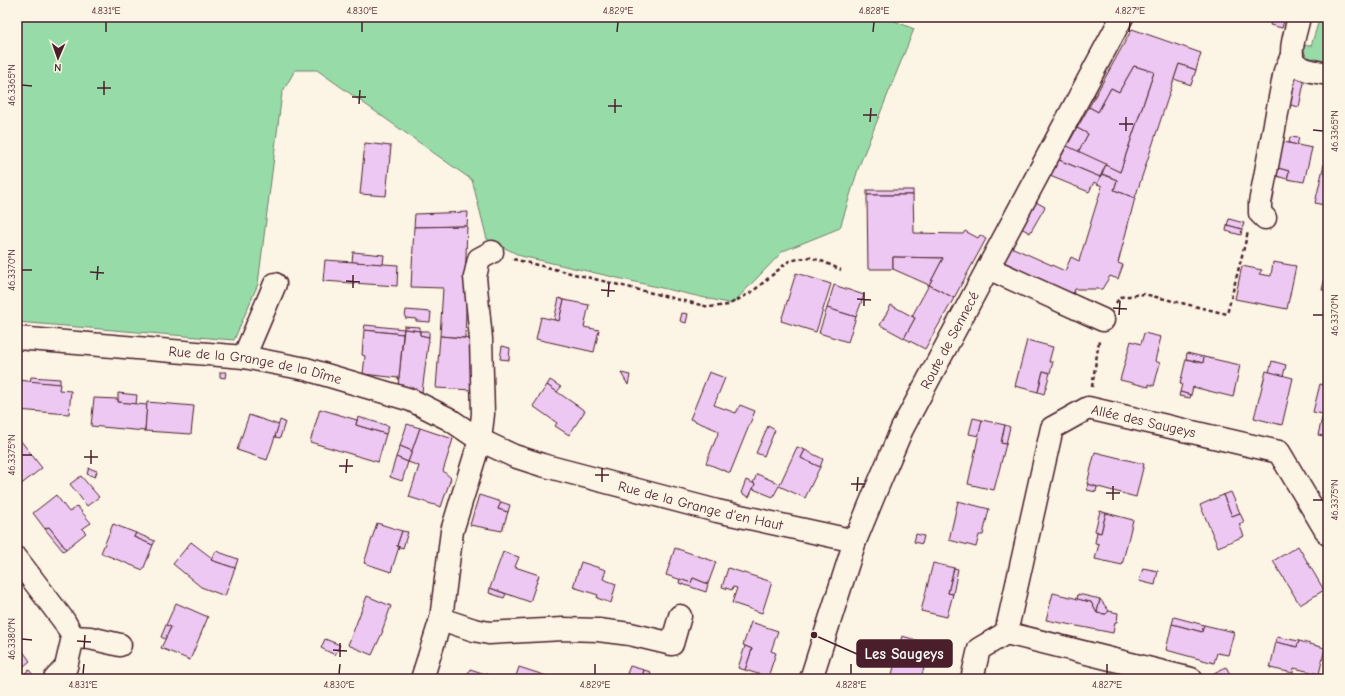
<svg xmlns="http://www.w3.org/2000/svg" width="1345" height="696" font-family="'Comic Neue',sans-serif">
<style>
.green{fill:#97dca8;stroke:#707e6a}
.building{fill:#edc8f2;stroke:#4a1f2b}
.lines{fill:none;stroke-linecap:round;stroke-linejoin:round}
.minor-casing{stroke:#4a1f2b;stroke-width:25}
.path{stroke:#4a1f2b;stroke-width:2.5;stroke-dasharray:4 3;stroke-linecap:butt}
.minor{stroke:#fcf5e5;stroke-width:22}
.ticks{fill:none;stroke:#4a1f2b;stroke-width:1.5}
.labels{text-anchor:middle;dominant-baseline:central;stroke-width:3;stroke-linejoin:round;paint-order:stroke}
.street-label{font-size:14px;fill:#4a1f2b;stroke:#fcf5e5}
.leader{fill:none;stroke:#4a1f2b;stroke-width:1.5}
.callout-dot{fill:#4a1f2b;stroke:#fcf5e5;stroke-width:1.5}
.callout{fill:#4a1f2b;stroke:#4a1f2b;stroke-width:1.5}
.callout-label{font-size:15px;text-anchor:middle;font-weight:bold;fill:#fff}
.neatline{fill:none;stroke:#4a1f2b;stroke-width:1.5}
.ticks-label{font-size:10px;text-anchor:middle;fill:#4a1f2b}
</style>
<rect width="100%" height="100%" fill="#fcf5e5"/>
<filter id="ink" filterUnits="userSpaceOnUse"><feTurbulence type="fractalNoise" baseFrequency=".025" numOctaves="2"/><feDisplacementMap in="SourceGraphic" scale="8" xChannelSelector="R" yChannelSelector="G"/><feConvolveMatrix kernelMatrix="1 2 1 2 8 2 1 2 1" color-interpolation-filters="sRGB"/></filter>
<g filter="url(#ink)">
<g class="green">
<polygon points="17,17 885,17 914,29 859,166 840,228 783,251 732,304 521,256 487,239 472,180 317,70 295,70 282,93 258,284 234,340 17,322"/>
<polygon points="1320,17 1328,17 1328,62 1307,57 1300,45 1311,46"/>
</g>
<g class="building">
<polygon points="1257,17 1285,17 1282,28 1270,25 1271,21"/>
<polygon points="1132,29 1201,53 1196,70 1179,64 1135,198 1114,190 1117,180 1102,174 1106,164 1120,172 1154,72 1134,66 1119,92 1111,88 1098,112 1089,107"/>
<polygon points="1179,64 1196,70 1191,85 1174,79"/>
<polygon points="1134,66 1154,72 1120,172 1078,152 1088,134 1077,128 1089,107 1098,112 1111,88 1119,92"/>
<polygon points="1292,75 1305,78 1299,107 1286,104"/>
<polygon points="1077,128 1088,134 1078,152 1067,146"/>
<polygon points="1290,137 1299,138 1297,145 1289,143"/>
<polygon points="1279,141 1312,148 1304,182 1287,179 1289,171 1274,167"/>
<polygon points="365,143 391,146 386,196 360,194"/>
<polygon points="1067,146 1106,164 1100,177 1059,160"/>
<polygon points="1327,154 1328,154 1328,164 1324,164"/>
<polygon points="1059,160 1100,177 1097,184 1094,182 1089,192 1050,176"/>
<polygon points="1324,164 1328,164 1328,206 1315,203"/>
<polygon points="1274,167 1289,171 1287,179 1273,175"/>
<polygon points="1102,174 1117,180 1114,190 1135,198 1118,263 1123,265 1118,279 1110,276 1102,289 1075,289 1073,294 1003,262 1011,247 1065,271 1071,257 1079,261 1102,186 1097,184"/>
<rect x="867" y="190" width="46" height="5"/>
<polygon points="867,195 913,195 914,233 963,234 965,231 978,238 980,235 986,239 954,298 929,285 943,258 893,257 893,269 868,269"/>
<polygon points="1036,202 1045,207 1030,233 1021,228"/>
<polygon points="468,212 467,226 414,227 415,214"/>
<polygon points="1229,219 1244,223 1242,229 1227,225"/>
<polygon points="1227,225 1242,229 1241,235 1226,231"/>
<polygon points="467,226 465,287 467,287 465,338 440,336 443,288 411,287 414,227"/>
<polygon points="353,252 384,255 383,264 352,262"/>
<polygon points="893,257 943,258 929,285 893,269"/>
<polygon points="325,260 398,265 397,286 323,281"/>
<polygon points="1273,262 1296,266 1287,309 1235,299 1242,266 1262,270 1259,274 1271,276"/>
<polygon points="1328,265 1328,291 1322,290"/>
<polygon points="796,273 831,284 816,332 781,321"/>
<polygon points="834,285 864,295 856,317 827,308"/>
<polygon points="929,285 954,298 925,349 904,338 915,318 912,316"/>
<polygon points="559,298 564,300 559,321 554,320"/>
<polygon points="564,300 589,305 584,327 599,330 594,352 536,339 541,317 559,321"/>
<polygon points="891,305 915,318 904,338 880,325"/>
<polygon points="827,308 856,317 848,342 819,333"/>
<polygon points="406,310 431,312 430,322 416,321 416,319 405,318"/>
<polygon points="682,313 688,314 686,323 680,321"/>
<polygon points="365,325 404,329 403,334 364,330"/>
<polygon points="404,326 420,327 420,331 404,329"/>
<polygon points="404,329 420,331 420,335 429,337 422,392 398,386"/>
<polygon points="364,330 403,334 399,378 363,374 365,356 362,355"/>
<polygon points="420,331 429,331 429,337 420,335"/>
<polygon points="1144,333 1161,337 1155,361 1160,363 1154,386 1149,384 1149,387 1120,380 1131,341 1141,344"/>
<polygon points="440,336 473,339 472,390 436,388"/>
<polygon points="1027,340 1053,347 1049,362 1053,362 1050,373 1043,371 1038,392 1015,386"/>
<polygon points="502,346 510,348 509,360 500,359"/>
<polygon points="1187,353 1204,357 1203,363 1186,359"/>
<polygon points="1204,357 1240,365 1233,397 1193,387 1191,395 1180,392 1182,384 1180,384 1186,359 1203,363"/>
<polygon points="1272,361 1286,365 1283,376 1269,372"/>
<polygon points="1043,371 1050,373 1044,394 1038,392"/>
<polygon points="1266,371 1293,378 1282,425 1254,418"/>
<polygon points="220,372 226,372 225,378 220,377"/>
<polygon points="709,372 725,378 714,405 736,413 740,405 755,411 730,473 706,463 719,431 690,419"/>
<polygon points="621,373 630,375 628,385"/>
<polygon points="31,377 60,379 60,384 30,382"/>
<polygon points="17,380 60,384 59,390 71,391 69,414 17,410"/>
<polygon points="550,380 561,387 557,392 547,385"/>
<polygon points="1320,384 1328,386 1328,437 1318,435 1323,414 1313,412"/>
<polygon points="547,385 585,411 569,435 555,426 557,423 533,406"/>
<polygon points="1180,392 1191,395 1190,398 1179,396"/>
<polygon points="118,393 137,395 136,404 118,402"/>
<polygon points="94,398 118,399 118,402 147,405 145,431 91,426"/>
<polygon points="147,402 194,406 191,434 145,431"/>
<polygon points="320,409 357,420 356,425 386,434 378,462 310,442"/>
<polygon points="249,415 279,425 267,460 237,450"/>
<polygon points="358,417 389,426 386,434 356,425"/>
<polygon points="973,418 982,420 979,436 969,434"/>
<polygon points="280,420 285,422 280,438 275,437"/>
<polygon points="982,420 1005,425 1001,443 1006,444 994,490 968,484"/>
<polygon points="407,424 420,428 412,451 400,446"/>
<polygon points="1005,425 1010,427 1006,444 1001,443"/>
<polygon points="768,426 775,430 764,456 756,453"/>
<polygon points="420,428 453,439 443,471 451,478 441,507 409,497 419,466 408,462"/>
<polygon points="17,436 42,468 19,486 17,483"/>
<polygon points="400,446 412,451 408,462 396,457"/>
<polygon points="797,447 805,450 801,458 820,467 805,498 779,486 773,497 753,489 755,484 753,483 757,474 780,484"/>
<polygon points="805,450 823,459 820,467 801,458"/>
<polygon points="1095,452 1144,464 1136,497 1087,484"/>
<polygon points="396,457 408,462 402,481 390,477"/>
<polygon points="89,468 97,471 95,477 87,474"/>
<polygon points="81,476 99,497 87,506 70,484"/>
<polygon points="746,480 755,484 749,497 741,493"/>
<polygon points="1088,484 1097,487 1096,492 1087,490"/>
<polygon points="1231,492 1240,513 1232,516 1223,495"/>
<polygon points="56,495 69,512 77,506 91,523 82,529 86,533 66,549 49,527 45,529 33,513"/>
<polygon points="479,495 501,502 498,509 508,512 502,531 470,525"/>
<polygon points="1223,495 1232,516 1240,513 1244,522 1239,524 1244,536 1218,547 1200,505"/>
<polygon points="958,501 989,509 983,535 979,535 976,547 949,540"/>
<polygon points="501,502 510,505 508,512 498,509"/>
<polygon points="1100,511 1106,513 1101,533 1095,531"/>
<polygon points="1106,513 1133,520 1122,565 1095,559 1099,544 1095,543 1097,532 1101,533"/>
<polygon points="377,523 402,531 397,546 399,547 391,572 364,563"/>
<polygon points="113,524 136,533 134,537 153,545 143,570 101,553"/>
<polygon points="49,527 66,549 63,551 45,529"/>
<polygon points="402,531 408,532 403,548 397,546"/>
<polygon points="136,533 155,541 153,545 134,537"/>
<polygon points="916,534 924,536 922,544 914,542"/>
<polygon points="191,542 212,558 211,560 235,568 225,596 201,587 173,564"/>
<polygon points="1298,546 1324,590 1300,605 1273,561"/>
<polygon points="675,548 716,562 708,584 693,578 691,583 666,575"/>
<polygon points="216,551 238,559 235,568 211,560"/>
<polygon points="503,552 519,557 515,567 539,575 530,602 490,588"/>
<polygon points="581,562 606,570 603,579 616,584 611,603 597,598 598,595 573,587"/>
<polygon points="933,563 954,568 948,593 953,594 947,617 921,611"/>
<polygon points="728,568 772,582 762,613 732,603 737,588 733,587 732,590 722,587"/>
<polygon points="954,568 958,569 953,594 948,593"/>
<polygon points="1143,568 1158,571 1155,585 1139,581"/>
<polygon points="693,578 708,584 706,592 679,583 680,579 691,583"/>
<polygon points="490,588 506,594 504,598 489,593"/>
<polygon points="1053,593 1091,602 1097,613 1106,614 1109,611 1118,613 1117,622 1115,622 1113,633 1046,620"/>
<polygon points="1078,594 1100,599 1097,613 1091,602 1077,599"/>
<polygon points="367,596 391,606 382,631 383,631 372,655 348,645"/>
<polygon points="1100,599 1109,611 1106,614 1097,613"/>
<polygon points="176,603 208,617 190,660 161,648 171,627 166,625"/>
<polygon points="1174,617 1204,625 1202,632 1172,624"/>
<polygon points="751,622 778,631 771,651 776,653 768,677 745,670 752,649 743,645"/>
<polygon points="1172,624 1202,632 1204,625 1234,632 1228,655 1217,653 1214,663 1166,650"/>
<polygon points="166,625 171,627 165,639 161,637"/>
<polygon points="902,636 927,643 923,660 926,660 921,679 891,678"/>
<polygon points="1277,637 1299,641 1297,647 1276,642"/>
<polygon points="325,639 340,645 335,655 321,648"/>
<polygon points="1299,641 1325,648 1319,674 1294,668 1293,673 1270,668 1276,642 1297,647"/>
<polygon points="17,643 30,661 24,666 17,657"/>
<polygon points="745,646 752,649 745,670 738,668"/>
<polygon points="17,657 24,666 17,672"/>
<polygon points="630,666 644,670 642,677 649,679 625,679"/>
<polygon points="519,667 556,679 515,679"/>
<polygon points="1226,667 1233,679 1217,679 1214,673"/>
<polygon points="470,669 501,679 466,679"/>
<polygon points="29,670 35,677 32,679 17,679"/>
<polygon points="644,670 651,672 649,679 642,677"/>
</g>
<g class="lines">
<defs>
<g id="minor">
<path d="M1299 17C1297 28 1287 54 1295 63 1302 71 1318 72 1328 74"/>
<polyline points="1265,218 1260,213 1260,203 1285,71 1292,56"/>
<polyline points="988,268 1103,320"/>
<path id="s1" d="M17 338 244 357 306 369 411 400 449 419 480 440 514 456 542 465 717 511 855 541"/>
<polyline points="244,357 275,284"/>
<polyline points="17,559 64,621 73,637 66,667 55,679"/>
<polyline points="441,619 474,630 489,633 563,629 598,630 630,634 672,644 680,616"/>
<polyline points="73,637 90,638 120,645"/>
<polyline points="422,679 441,619 452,531 480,440 483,414 481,339 475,277 479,259 492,252"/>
<path id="s2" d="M811 679 855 541 876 490 902 429 1122 17"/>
<polyline points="972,679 979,649 1006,633"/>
<path id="s3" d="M1191 679 1006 633 1052 428 1088 408 1279 452 1328 534"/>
</g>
</defs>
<use href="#minor" class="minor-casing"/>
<g class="path">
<polyline points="513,259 709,307 728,305 752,292 789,261 809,257 824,262 841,270"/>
<polyline points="1116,303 1120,297 1144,294 1227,314 1248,232"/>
<polyline points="1092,387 1099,341"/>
</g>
<use href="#minor" class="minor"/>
</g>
</g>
<path class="ticks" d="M106 32V22M362 32V22M617 32 618 22M873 32 874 22M1129 32 1130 22M22 85 32 86M97 88H111M104 95V81M352 97H366M359 104 360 90M608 106H622M615 113V99M863 115H877M870 122 871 108M1119 124H1133M1313 130 1323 131M1126 131V117M22 270H32M90 272 104 273M97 280 98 266M346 281 360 282M353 288V275M601 290 615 291M608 297 609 283M857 299 871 300M864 306V292M1113 308 1127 309M1119 315 1120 301M1313 315H1323M22 455H32M84 457H98M91 464V450M339 466H353M346 473 347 459M595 475H609M602 482V468M851 484H865M857 491 858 477M1106 493H1120M1113 500V486M1313 500H1323M22 639 32 640M77 641 91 642M84 649 85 635M333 650 347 651M340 657V643M83 674 84 664M339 674 340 664M595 674V664M851 674V664M1107 674V664"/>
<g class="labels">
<g class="street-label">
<text stroke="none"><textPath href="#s2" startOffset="367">Route de Sennecé</textPath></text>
<text stroke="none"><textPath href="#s1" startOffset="240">Rue de la Grange de la Dîme</textPath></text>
<text stroke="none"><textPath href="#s3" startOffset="499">Allée des Saugeys</textPath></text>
<text stroke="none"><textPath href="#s1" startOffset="711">Rue de la Grange d'en Haut</textPath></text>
</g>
</g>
<path class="leader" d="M814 635L857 654"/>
<circle class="callout-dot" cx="814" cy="635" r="4"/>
<rect class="callout" x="857" y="640" width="95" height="27" rx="4"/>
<g class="callout-label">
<text x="904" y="659">Les Saugeys</text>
</g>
<rect width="1345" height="696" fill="none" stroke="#fcf5e5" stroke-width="44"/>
<g transform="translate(58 58) rotate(182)" stroke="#fcf5e5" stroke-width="3" paint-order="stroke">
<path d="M0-3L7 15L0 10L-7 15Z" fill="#4a1f2b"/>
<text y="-6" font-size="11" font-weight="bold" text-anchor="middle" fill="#4a1f2b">N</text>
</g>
<rect x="22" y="22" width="1301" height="652" class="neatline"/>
<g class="ticks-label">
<text x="106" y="14">4.831°E</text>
<text x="362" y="14">4.830°E</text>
<text x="618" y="14">4.829°E</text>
<text x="874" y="14">4.828°E</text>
<text x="1130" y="14">4.827°E</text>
<text transform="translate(11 85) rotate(-90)" y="4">46.3365°N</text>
<text transform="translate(1334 131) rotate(-90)" y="4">46.3365°N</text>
<text transform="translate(11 270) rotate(-90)" y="4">46.3370°N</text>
<text transform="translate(1334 315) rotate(-90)" y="4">46.3370°N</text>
<text transform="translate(11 455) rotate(-90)" y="4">46.3375°N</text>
<text transform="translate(1334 500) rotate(-90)" y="4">46.3375°N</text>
<text transform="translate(11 639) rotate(-90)" y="4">46.3380°N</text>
<text x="83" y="688">4.831°E</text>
<text x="339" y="688">4.830°E</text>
<text x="595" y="688">4.829°E</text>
<text x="851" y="688">4.828°E</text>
<text x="1107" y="688">4.827°E</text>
</g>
</svg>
